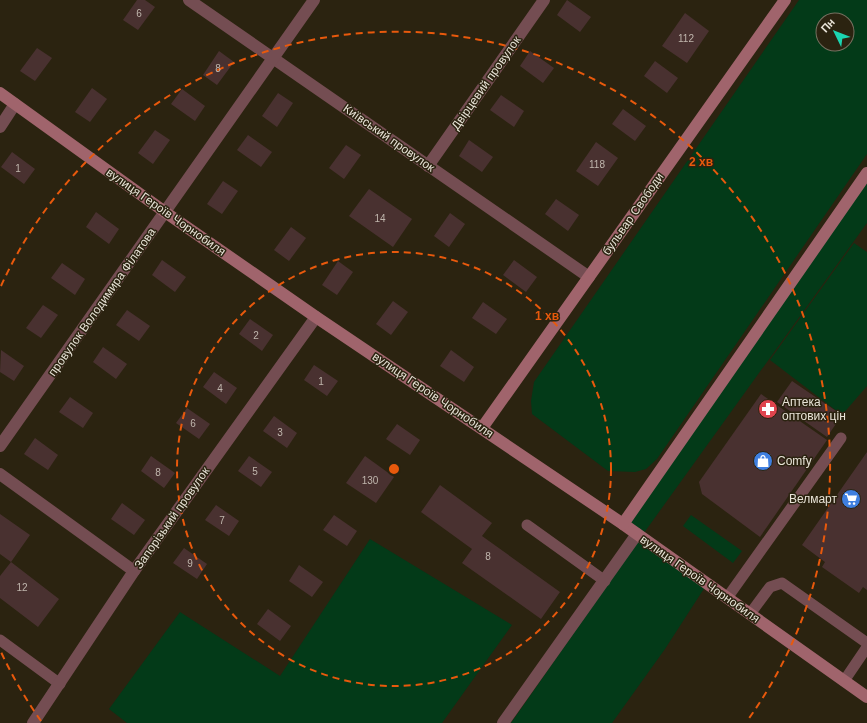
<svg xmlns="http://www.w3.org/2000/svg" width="867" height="723" font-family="Helvetica,sans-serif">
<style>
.green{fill:#033a18;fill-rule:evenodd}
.building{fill:#493130}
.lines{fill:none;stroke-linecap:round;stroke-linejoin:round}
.lane{stroke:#744d52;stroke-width:11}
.street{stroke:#744d52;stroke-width:12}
.secondary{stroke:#a0646c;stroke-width:12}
.ring{fill:none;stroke:#e8590c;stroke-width:2;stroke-dasharray:7 5}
.labels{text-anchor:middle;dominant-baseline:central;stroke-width:3;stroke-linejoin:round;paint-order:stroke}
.number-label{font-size:10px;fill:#c0b6ad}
.street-label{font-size:12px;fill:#e8e3d7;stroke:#2b2310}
.poi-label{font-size:12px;fill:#e8e3d7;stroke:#2b2310;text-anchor:start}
.centre{fill:#e8590c;stroke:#2b2310;stroke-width:2}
.ring-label{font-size:12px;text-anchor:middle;font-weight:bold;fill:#e8590c;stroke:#2b2310;stroke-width:3;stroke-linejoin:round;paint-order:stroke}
</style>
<rect width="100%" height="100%" fill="#2b2310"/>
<g class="green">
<path d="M799 0H867V154L657 459 646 469 635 472 608 471 532 414 531 401 534 382ZM823 20H847V44H823Z"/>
<polygon points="867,176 867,223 641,537 707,584 665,649 612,723 511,723 641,537 623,524"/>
<polygon points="854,243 867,252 867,386 842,415 770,360"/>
<polygon points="691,515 742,551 733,563 683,526"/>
<polygon points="370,539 512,625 442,723 127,723 109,709 180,612 280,676"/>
</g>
<g class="building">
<polygon points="137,0 145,0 155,7 138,30 123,20"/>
<polygon points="567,0 591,17 580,32 557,15"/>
<polygon points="685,13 709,31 687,63 662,46"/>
<polygon points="37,48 52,58 35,81 20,71"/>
<polygon points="219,51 234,62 217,85 203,75"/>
<polygon points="530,51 554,68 543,83 520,66"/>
<polygon points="655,61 678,78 667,93 644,76"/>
<polygon points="92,88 107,99 90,122 75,112"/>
<polygon points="182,89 205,106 195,121 171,104"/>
<polygon points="278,93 293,103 277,127 262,116"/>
<polygon points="501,95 524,111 514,127 490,110"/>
<polygon points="623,109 646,126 635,141 612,124"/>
<polygon points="155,130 170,140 153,164 138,153"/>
<polygon points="248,135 272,152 261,167 237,150"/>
<polygon points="469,140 493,157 482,172 459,156"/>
<polygon points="596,142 618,158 598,186 576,171"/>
<polygon points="346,145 361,155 344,179 329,168"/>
<polygon points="12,152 35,169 24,184 1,167"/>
<polygon points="223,181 238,191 222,214 207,204"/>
<polygon points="369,189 412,219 393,247 349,216"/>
<polygon points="556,199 579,215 568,231 545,214"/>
<polygon points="96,212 119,229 109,244 86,227"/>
<polygon points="450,213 465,224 449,247 434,236"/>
<polygon points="291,227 306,238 289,261 274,250"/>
<polygon points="162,260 186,277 175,292 152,275"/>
<polygon points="514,260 537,277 526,292 503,275"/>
<polygon points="338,261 353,272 337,295 322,285"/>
<polygon points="62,263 85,279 75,295 51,278"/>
<polygon points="393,301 408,312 391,335 376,324"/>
<polygon points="483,302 507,319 496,334 472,318"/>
<polygon points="43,305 58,315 41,338 26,328"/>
<polygon points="127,310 150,326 139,341 116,325"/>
<polygon points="250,319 273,335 262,351 239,334"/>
<polygon points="103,347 127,364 116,379 93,362"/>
<polygon points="1,350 24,366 14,381 0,372"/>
<polygon points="451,350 474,367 464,382 440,366"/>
<polygon points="314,365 338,381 327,396 304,380"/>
<polygon points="214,372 237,388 226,404 203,387"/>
<polygon points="792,381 842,415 827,437 777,402"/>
<polygon points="761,394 827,440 760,537 702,494 699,482"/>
<polygon points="70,397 93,413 83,428 59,412"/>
<polygon points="187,408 210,424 199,439 176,423"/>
<polygon points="274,416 297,433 287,448 263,431"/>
<polygon points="397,424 420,440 410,455 386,439"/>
<polygon points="35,438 58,455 48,470 24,454"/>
<polygon points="867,452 867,590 863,587 859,593 822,567 825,562 802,545"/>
<polygon points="151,456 175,473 164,488 141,471"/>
<polygon points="249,456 272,472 261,487 238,471"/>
<polygon points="365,456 394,477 376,503 346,483"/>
<polygon points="440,485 492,523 482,536 560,592 541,619 462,563 472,549 421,512"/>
<polygon points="122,503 145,520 134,535 111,519"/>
<polygon points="216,505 239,521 229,536 205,520"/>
<polygon points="0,514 30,535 11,562 59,599 38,627 0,598 0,576 11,562 0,554"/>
<polygon points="334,515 357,531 347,546 323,530"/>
<polygon points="184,548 207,564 197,579 173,563"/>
<polygon points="299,565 323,582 312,597 289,581"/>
<polygon points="268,609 291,626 280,641 257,624"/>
</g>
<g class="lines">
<g class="lane">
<polyline points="527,525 605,581"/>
<polyline points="727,598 841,438"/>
<polyline points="750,614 770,587 782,583 867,643"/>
<polyline points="0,640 60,684"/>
<polyline points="844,681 867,647"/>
</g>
<g class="street">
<polyline points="189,0 589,277"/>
<polyline points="0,127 15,104"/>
<polyline points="428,166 544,0"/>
<polyline points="0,446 314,0"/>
<polyline points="0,474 134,571"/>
<polyline points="33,723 134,571 316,317"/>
<polyline points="503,723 637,534"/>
</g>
<g class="secondary">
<polyline points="0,93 165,212 316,317 623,524 867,697"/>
<polyline points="482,428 785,0"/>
<polyline points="623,524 867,173"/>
</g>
</g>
<g class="ring">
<circle cx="394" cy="469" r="217"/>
<path d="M41 721A434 434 0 0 1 1 652M1 286A434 434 0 1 1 747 721"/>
</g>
<defs>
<symbol id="pharmacy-disc" viewBox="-11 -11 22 22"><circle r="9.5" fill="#e0444e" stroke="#2b2310"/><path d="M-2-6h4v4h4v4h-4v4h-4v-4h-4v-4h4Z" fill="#fff"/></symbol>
<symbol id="shop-disc" viewBox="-11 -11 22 22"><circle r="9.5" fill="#3f7fe0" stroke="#2b2310"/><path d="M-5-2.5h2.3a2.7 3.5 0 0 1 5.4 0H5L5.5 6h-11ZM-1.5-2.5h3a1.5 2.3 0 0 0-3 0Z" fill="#fff"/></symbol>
<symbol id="supermarket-disc" viewBox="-11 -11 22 22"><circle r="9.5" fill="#3f7fe0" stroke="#2b2310"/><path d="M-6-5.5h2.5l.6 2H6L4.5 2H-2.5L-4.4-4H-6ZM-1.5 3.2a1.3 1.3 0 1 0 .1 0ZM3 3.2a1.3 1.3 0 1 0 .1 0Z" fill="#fff"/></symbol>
</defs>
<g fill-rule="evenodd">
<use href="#pharmacy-disc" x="757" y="398" width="22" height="22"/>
<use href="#shop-disc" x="752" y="450" width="22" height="22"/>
<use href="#supermarket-disc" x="840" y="488" width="22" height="22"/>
</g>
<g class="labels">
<g class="number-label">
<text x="139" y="13">6</text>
<text x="686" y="38">112</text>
<text x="218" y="68">8</text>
<text x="597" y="164">118</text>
<text x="18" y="168">1</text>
<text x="380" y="218">14</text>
<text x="256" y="335">2</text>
<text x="321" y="381">1</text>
<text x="220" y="388">4</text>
<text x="193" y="423">6</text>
<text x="280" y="432">3</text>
<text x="255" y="471">5</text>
<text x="158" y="472">8</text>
<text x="370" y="480">130</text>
<text x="222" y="520">7</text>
<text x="488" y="556">8</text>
<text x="190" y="563">9</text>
<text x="22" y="587">12</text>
</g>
<g class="street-label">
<text transform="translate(486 83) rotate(-55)">Двірцевий провулок</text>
<text transform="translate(389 138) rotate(35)">Київський провулок</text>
<text transform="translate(166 212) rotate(35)">вулиця Героїв Чорнобиля</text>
<text transform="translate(633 214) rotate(-55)">бульвар Свободи</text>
<text transform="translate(102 302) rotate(-55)">провулок Володимира Філатова</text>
<text transform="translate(433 395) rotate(34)">вулиця Героїв Чорнобиля</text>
<text transform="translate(172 518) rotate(-55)">Запорізький провулок</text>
<text transform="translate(700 579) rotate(35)">вулиця Героїв Чорнобиля</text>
</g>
<g class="poi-label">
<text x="782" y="402">Аптека<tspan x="782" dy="14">оптових цін</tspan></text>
<text x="777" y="461">Comfy</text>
<text x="837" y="499" text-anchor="end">Велмарт</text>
</g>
</g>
<circle cx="394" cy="469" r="6" class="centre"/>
<g class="ring-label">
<text x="701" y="166">2 хв</text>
<text x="547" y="320">1 хв</text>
</g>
<g transform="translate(835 32) rotate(313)"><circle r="19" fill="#2b2310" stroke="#777060"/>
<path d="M0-3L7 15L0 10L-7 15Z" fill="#1bd5b1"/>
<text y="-6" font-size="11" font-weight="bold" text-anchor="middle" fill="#e8e3d7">Пн</text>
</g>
</svg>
